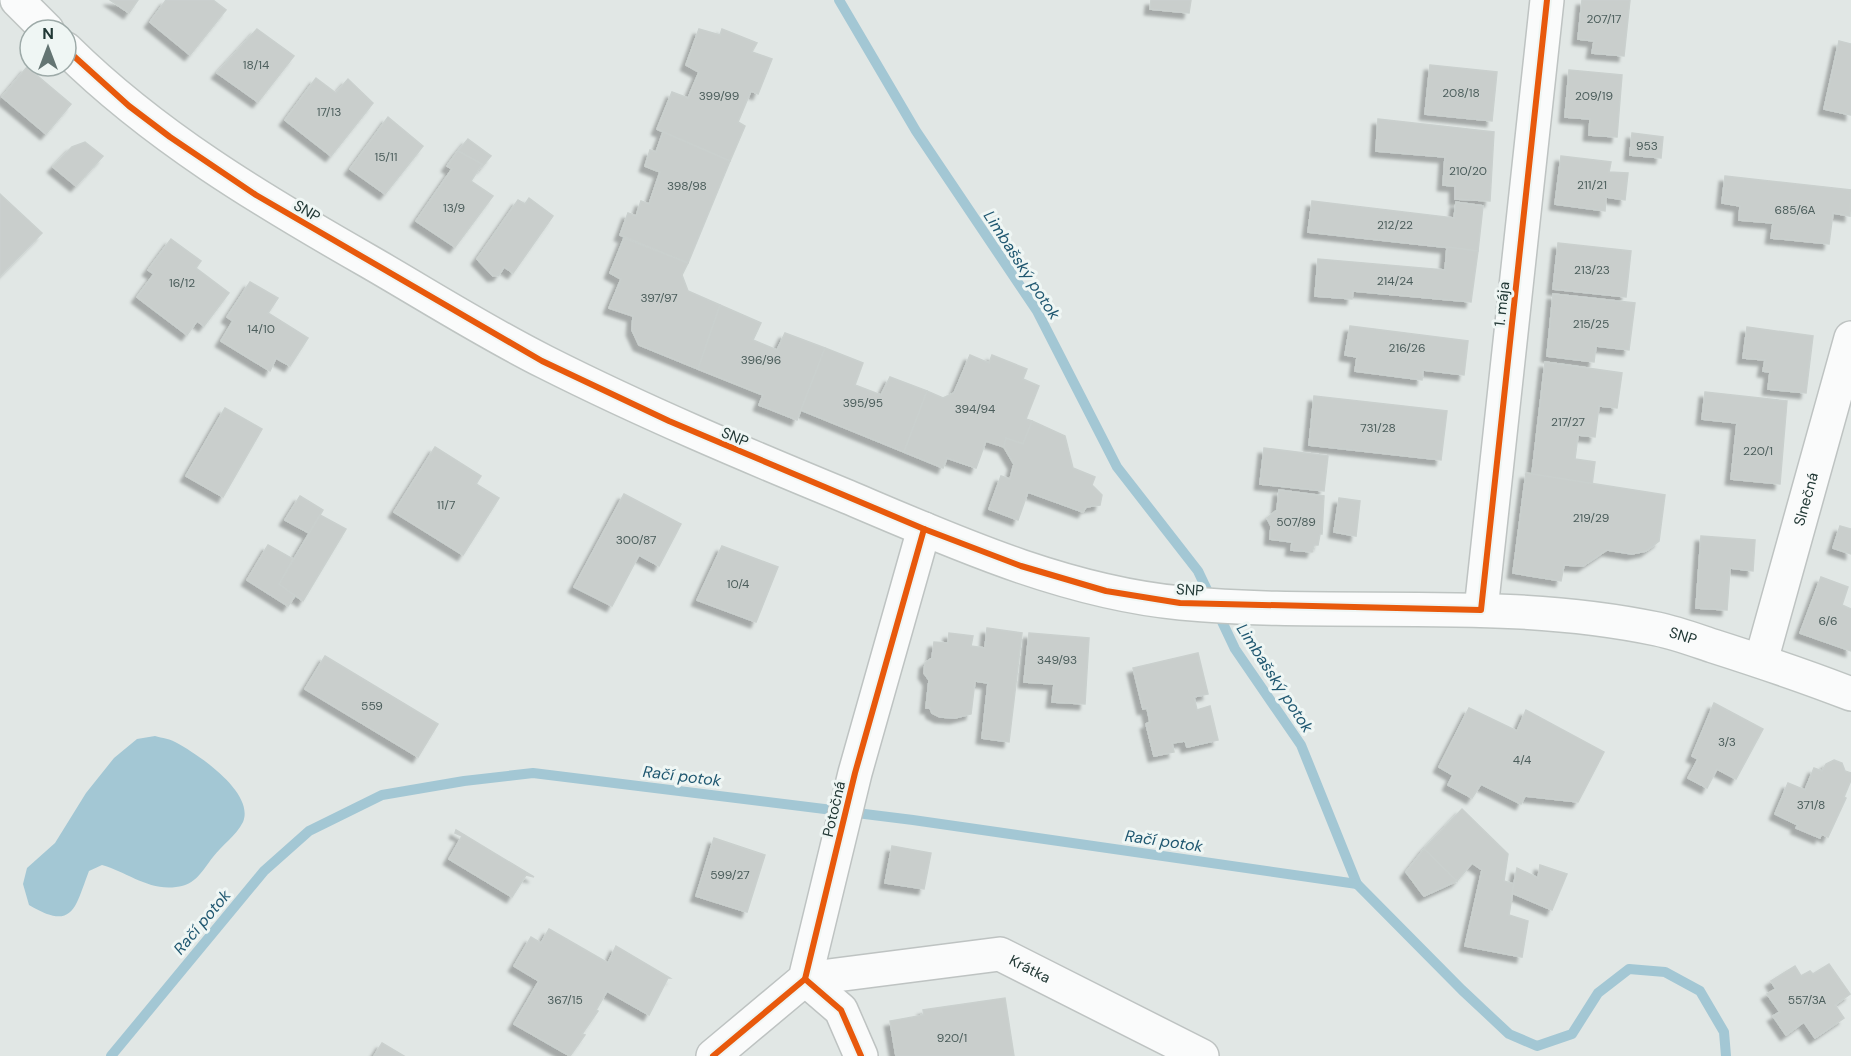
<svg xmlns="http://www.w3.org/2000/svg" width="1851" height="1056" font-family="'DM Sans',sans-serif">
<style>
.water{fill:#a3c7d4}
.lines{fill:none;stroke-linecap:round;stroke-linejoin:round}
.stream{stroke:#a3c7d4;stroke-width:10}
.building{fill:#c9cecc;stroke:#cad0ce;stroke-width:1.5;filter:url(#shadow)}
.street-casing{stroke:#bec3c2;stroke-width:36}
.secondary-casing{stroke:#bec4c2;stroke-width:36}
.street{stroke:#fafbfb;stroke-width:33}
.secondary{stroke:#fafbfb;stroke-width:33}
.cycleway-casing{stroke:#eff6f4;stroke-width:10}
.cycleway{stroke:#e8590c;stroke-width:6}
.labels{text-anchor:middle;dominant-baseline:central;stroke-width:6;stroke-linejoin:round;paint-order:stroke}
.number-label{font-size:12px;fill:#4c5e5c}
.street-label{font-size:15px;fill:#213835;stroke:#eff6f4}
.water-label{font-size:16px;font-style:italic;fill:#1f5770;stroke:#eff6f4}
</style>
<defs>
<filter id="shadow"><feDropShadow dx="-5.5" dy="5.5" stdDeviation="1.5" flood-color="#0004"/></filter>
</defs>
<rect width="100%" height="100%" fill="#e1e7e5"/>
<path class="water" d="M155 736C162 738 171 739 177 743 199 755 255 793 243 822 236 836 222 845 213 857 202 871 196 885 176 887 149 891 127 872 102 865L89 871C75 907 74 932 29 905L23 884 27 868 55 843 86 793 114 758 137 739Z"/>
<g class="lines">
<g class="stream">
<polyline points="839,0 916,131 1037,311 1117,467 1198,571 1235,649 1301,745 1357,884 1462,990 1509,1034 1537,1046 1572,1034 1598,993 1629,969 1665,972 1700,991 1724,1032 1726,1056"/>
<polyline points="111,1056 264,871 309,831 382,795 464,781 533,773 913,820 1357,884"/>
</g>
</g>
<g class="building">
<polygon points="110,0 138,0 129,13"/>
<polygon points="166,0 213,0 226,10 190,55 150,22"/>
<polygon points="1151,0 1191,0 1189,13 1150,9"/>
<polygon points="1582,0 1630,0 1624,56 1592,53 1594,41 1578,39"/>
<polygon points="257,29 294,56 258,102 217,73"/>
<polygon points="699,29 720,35 722,29 757,43 752,52 772,59 758,94 751,91 738,122 745,126 730,161 657,129 672,92 688,98 699,72 686,65"/>
<polygon points="1839,41 1851,44 1851,115 1824,109"/>
<polygon points="1430,65 1497,72 1492,121 1425,114"/>
<polygon points="27,67 71,104 46,134 2,97"/>
<polygon points="1569,70 1622,75 1617,137 1589,135 1590,119 1565,117"/>
<polygon points="316,78 336,93 348,79 373,103 331,156 285,120"/>
<polygon points="388,117 423,146 385,194 350,169"/>
<polygon points="1378,119 1494,132 1490,201 1455,199 1455,186 1443,185 1445,157 1376,151"/>
<polygon points="663,132 730,161 688,263 620,235 628,213 636,216 641,201 649,204 660,172 645,166 650,150 656,152"/>
<polygon points="1632,133 1663,137 1661,158 1630,155"/>
<polygon points="468,139 491,156 482,167 482,164 458,151"/>
<polygon points="85,142 103,156 76,186 53,167 72,147"/>
<polygon points="458,151 482,164 471,181 493,196 455,247 416,221 452,169 447,166"/>
<polygon points="1561,156 1611,162 1609,172 1628,173 1625,200 1606,197 1605,211 1555,204"/>
<polygon points="1725,176 1851,190 1850,216 1833,213 1829,244 1771,238 1773,223 1739,220 1740,206 1722,203"/>
<polygon points="0,194 42,233 0,276"/>
<polygon points="529,198 553,216 513,273 504,267 499,275 493,276 477,259 518,200 525,204"/>
<polygon points="1312,201 1454,218 1456,202 1483,206 1478,251 1308,232"/>
<polygon points="624,238 688,263 682,275 688,291 720,305 698,369 639,345 632,330 633,316 609,308 621,279 610,273"/>
<polygon points="171,239 201,261 196,268 229,293 204,326 197,321 187,335 137,297 154,274 148,270"/>
<polygon points="1558,243 1631,251 1626,297 1553,289"/>
<polygon points="1447,247 1478,251 1471,302 1353,291 1352,299 1315,296 1318,259 1445,270"/>
<polygon points="250,282 278,298 268,313 308,338 290,366 276,358 270,371 221,341 233,321 227,317"/>
<polygon points="1553,294 1635,303 1629,350 1596,346 1594,362 1547,356"/>
<polygon points="720,305 761,323 753,340 777,350 785,333 825,348 797,420 759,405 763,395 698,369"/>
<polygon points="1350,326 1468,341 1464,375 1423,370 1422,380 1355,371 1357,357 1345,355"/>
<polygon points="1747,327 1813,336 1806,393 1768,389 1770,372 1763,371 1765,360 1743,358"/>
<polygon points="825,348 863,363 855,385 881,395 890,377 927,391 904,452 801,410"/>
<polygon points="970,355 989,363 992,355 1027,369 1023,379 1039,386 1026,419 1032,421 1023,444 1006,438 1004,447 986,441 976,468 947,458 943,468 904,452 927,391 943,398 954,393"/>
<polygon points="1545,362 1622,373 1617,408 1599,406 1595,437 1578,435 1575,459 1595,462 1592,485 1532,474"/>
<polygon points="1705,392 1787,401 1780,484 1731,479 1737,423 1702,419"/>
<polygon points="1314,396 1447,411 1441,460 1309,445"/>
<polygon points="225,408 262,429 223,497 186,476"/>
<polygon points="1032,421 1065,436 1073,468 1095,477 1092,485 1102,495 1100,505 1086,507 1083,512 1028,492 1018,520 989,509 1001,476 1010,479 1014,464 1004,447 1006,438 1023,444"/>
<polygon points="435,447 481,476 476,484 499,498 463,555 394,512"/>
<polygon points="1264,448 1328,456 1324,491 1260,484"/>
<polygon points="1526,473 1665,495 1659,541 1646,551 1632,554 1607,550 1583,566 1564,565 1561,581 1513,573"/>
<polygon points="1279,490 1324,496 1322,534 1320,534 1318,545 1314,545 1312,552 1291,550 1292,542 1270,539 1271,526 1267,518 1277,510"/>
<polygon points="624,494 681,524 659,566 639,555 612,606 574,587"/>
<polygon points="300,496 323,510 309,533 285,520"/>
<polygon points="1339,498 1360,501 1356,536 1334,532"/>
<polygon points="320,515 346,529 303,601 279,584"/>
<polygon points="1840,526 1851,529 1851,554 1833,548"/>
<polygon points="1701,536 1755,540 1753,571 1730,568 1727,610 1696,608"/>
<polygon points="268,545 293,559 279,584 295,596 288,606 247,580"/>
<polygon points="722,546 778,567 756,622 697,600"/>
<polygon points="1821,577 1848,587 1842,605 1851,609 1851,651 1800,633"/>
<polygon points="987,628 1022,633 1009,742 982,738 988,683 975,681 971,714 955,718 940,717 932,713 930,708 926,708 929,680 924,673 925,663 932,658 934,642 948,643 949,633 973,636 971,646 985,648"/>
<polygon points="1029,633 1089,638 1085,704 1052,702 1054,684 1024,682"/>
<polygon points="1198,653 1208,694 1194,697 1197,710 1210,706 1218,740 1187,747 1185,741 1172,743 1174,752 1154,756 1146,724 1150,722 1147,708 1143,709 1133,668"/>
<polygon points="325,656 438,724 418,757 305,689"/>
<polygon points="1714,703 1763,729 1736,779 1717,769 1707,788 1688,778 1698,759 1692,756"/>
<polygon points="1469,708 1517,731 1526,710 1604,752 1578,802 1525,796 1521,804 1481,784 1472,798 1448,785 1453,775 1439,767"/>
<polygon points="1834,760 1842,763 1845,771 1851,773 1851,780 1844,797 1846,798 1828,837 1821,834 1820,838 1796,828 1798,825 1775,814 1788,783 1805,790 1814,768 1822,771 1826,764"/>
<polygon points="1462,809 1508,854 1504,881 1514,884 1509,915 1528,921 1522,957 1465,946 1482,870 1472,863 1457,881 1424,849"/>
<polygon points="456,830 534,877 526,875 512,897 449,859 462,836 455,833"/>
<polygon points="714,838 765,855 747,912 696,896"/>
<polygon points="892,846 931,853 924,889 885,883"/>
<polygon points="1424,849 1457,881 1424,896 1406,872"/>
<polygon points="1540,865 1567,874 1552,910 1512,893 1517,868 1538,878"/>
<polygon points="549,929 608,963 616,946 670,978 668,978 649,1015 607,991 596,1010 598,1011 582,1034 585,1035 570,1056 514,1024 539,981 514,966 531,937 541,943"/>
<polygon points="1829,964 1850,994 1835,1005 1844,1018 1815,1038 1804,1022 1786,1035 1773,1016 1780,1012 1767,994 1776,989 1771,981 1795,966 1801,976 1810,971 1813,974"/>
<polygon points="1005,998 1014,1056 896,1056 890,1021 924,1015 923,1010"/>
<polygon points="382,1043 404,1056 374,1056"/>
</g>
<g class="lines">
<defs>
<g id="street">
<polyline points="1481,610 1547,0"/>
<path id="s1" d="M1761 661 1851 338"/>
<path id="s2" d="M805 979 1000 954 1202 1056"/>
<polyline points="805,979 841,1010 861,1056"/>
<polyline points="713,1056 805,979 855,773 924,529"/>
</g>
<g id="secondary">
<polyline points="17,0 47,30"/>
<path id="s3" d="M66 49C154 136 261 200 368 261 427 295 485 332 545 362 644 412 746 455 848 497 954 542 1065 592 1181 603 1339 618 1500 596 1657 629 1676 633 1695 640 1713 646 1760 661 1805 676 1851 694"/>
</g>
</defs>
<use href="#street" class="street-casing"/>
<use href="#secondary" class="secondary-casing"/>
<use href="#street" class="street"/>
<use href="#secondary" class="secondary"/>
<defs>
<g id="cycleway">
<polyline points="66,49 129,106 170,137 256,195 542,361 669,421 924,529 1021,566 1106,591 1180,603 1481,610 1547,0"/>
<polyline points="805,979 841,1010 861,1056"/>
<polyline points="713,1056 805,979 855,773 924,529"/>
</g>
</defs>
<use href="#cycleway" class="cycleway-casing"/>
<use href="#cycleway" class="cycleway"/>
</g>
<g class="labels">
<g class="number-label">
<text x="1604" y="19">207/17</text>
<text x="256" y="65">18/14</text>
<text x="1461" y="93">208/18</text>
<text x="719" y="96">399/99</text>
<text x="1594" y="96">209/19</text>
<text x="329" y="112">17/13</text>
<text x="1647" y="146">953</text>
<text x="386" y="157">15/11</text>
<text x="1468" y="171">210/20</text>
<text x="1592" y="185">211/21</text>
<text x="687" y="186">398/98</text>
<text x="454" y="208">13/9</text>
<text x="1795" y="210">685/6A</text>
<text x="1395" y="225">212/22</text>
<text x="1592" y="270">213/23</text>
<text x="1395" y="281">214/24</text>
<text x="182" y="283">16/12</text>
<text x="659" y="298">397/97</text>
<text x="1591" y="324">215/25</text>
<text x="261" y="329">14/10</text>
<text x="1407" y="348">216/26</text>
<text x="761" y="360">396/96</text>
<text x="863" y="403">395/95</text>
<text x="975" y="409">394/94</text>
<text x="1568" y="422">217/27</text>
<text x="1378" y="428">731/28</text>
<text x="1758" y="451">220/1</text>
<text x="446" y="505">11/7</text>
<text x="1591" y="518">219/29</text>
<text x="1296" y="522">507/89</text>
<text x="636" y="540">300/87</text>
<text x="738" y="584">10/4</text>
<text x="1828" y="621">6/6</text>
<text x="1057" y="660">349/93</text>
<text x="372" y="706">559</text>
<text x="1727" y="742">3/3</text>
<text x="1522" y="760">4/4</text>
<text x="1811" y="805">371/8</text>
<text x="730" y="875">599/27</text>
<text x="565" y="1000">367/15</text>
<text x="1807" y="1000">557/3A</text>
<text x="952" y="1038">920/1</text>
</g>
<g class="street-label">
<text transform="translate(307 211) rotate(31)">SNP</text>
<text transform="translate(1502 304) rotate(-84)">1. mája</text>
<text transform="translate(735 437) rotate(23)">SNP</text>
<text stroke="none"><textPath href="#s1" startOffset="168">Slnečná</textPath></text>
<text transform="translate(1190 590) rotate(4)">SNP</text>
<text stroke="none"><textPath href="#s3" startOffset="1761">SNP</textPath></text>
<text transform="translate(834 809) rotate(-77)">Potočná</text>
<text stroke="none"><textPath href="#s2" startOffset="230">Krátka</textPath></text>
</g>
<g class="water-label">
<text transform="translate(1022 265) rotate(57)">Limbašský potok</text>
<text transform="translate(1275 678) rotate(57)">Limbašský potok</text>
<text transform="translate(682 776) rotate(7)">Račí potok</text>
<text transform="translate(1164 841) rotate(8)">Račí potok</text>
<text transform="translate(202 922) rotate(-50)">Račí potok</text>
</g>
</g>
<g transform="translate(48 48)"><circle r="28" fill="#eff6f4" stroke="#9daaa8" stroke-width="1.5"/>
<path d="M0-4.5L10 22L0 15L-10 22Z" fill="#647573"/>
<text y="-9" font-size="16" font-weight="bold" text-anchor="middle" fill="#213835">N</text>
</g>
</svg>
